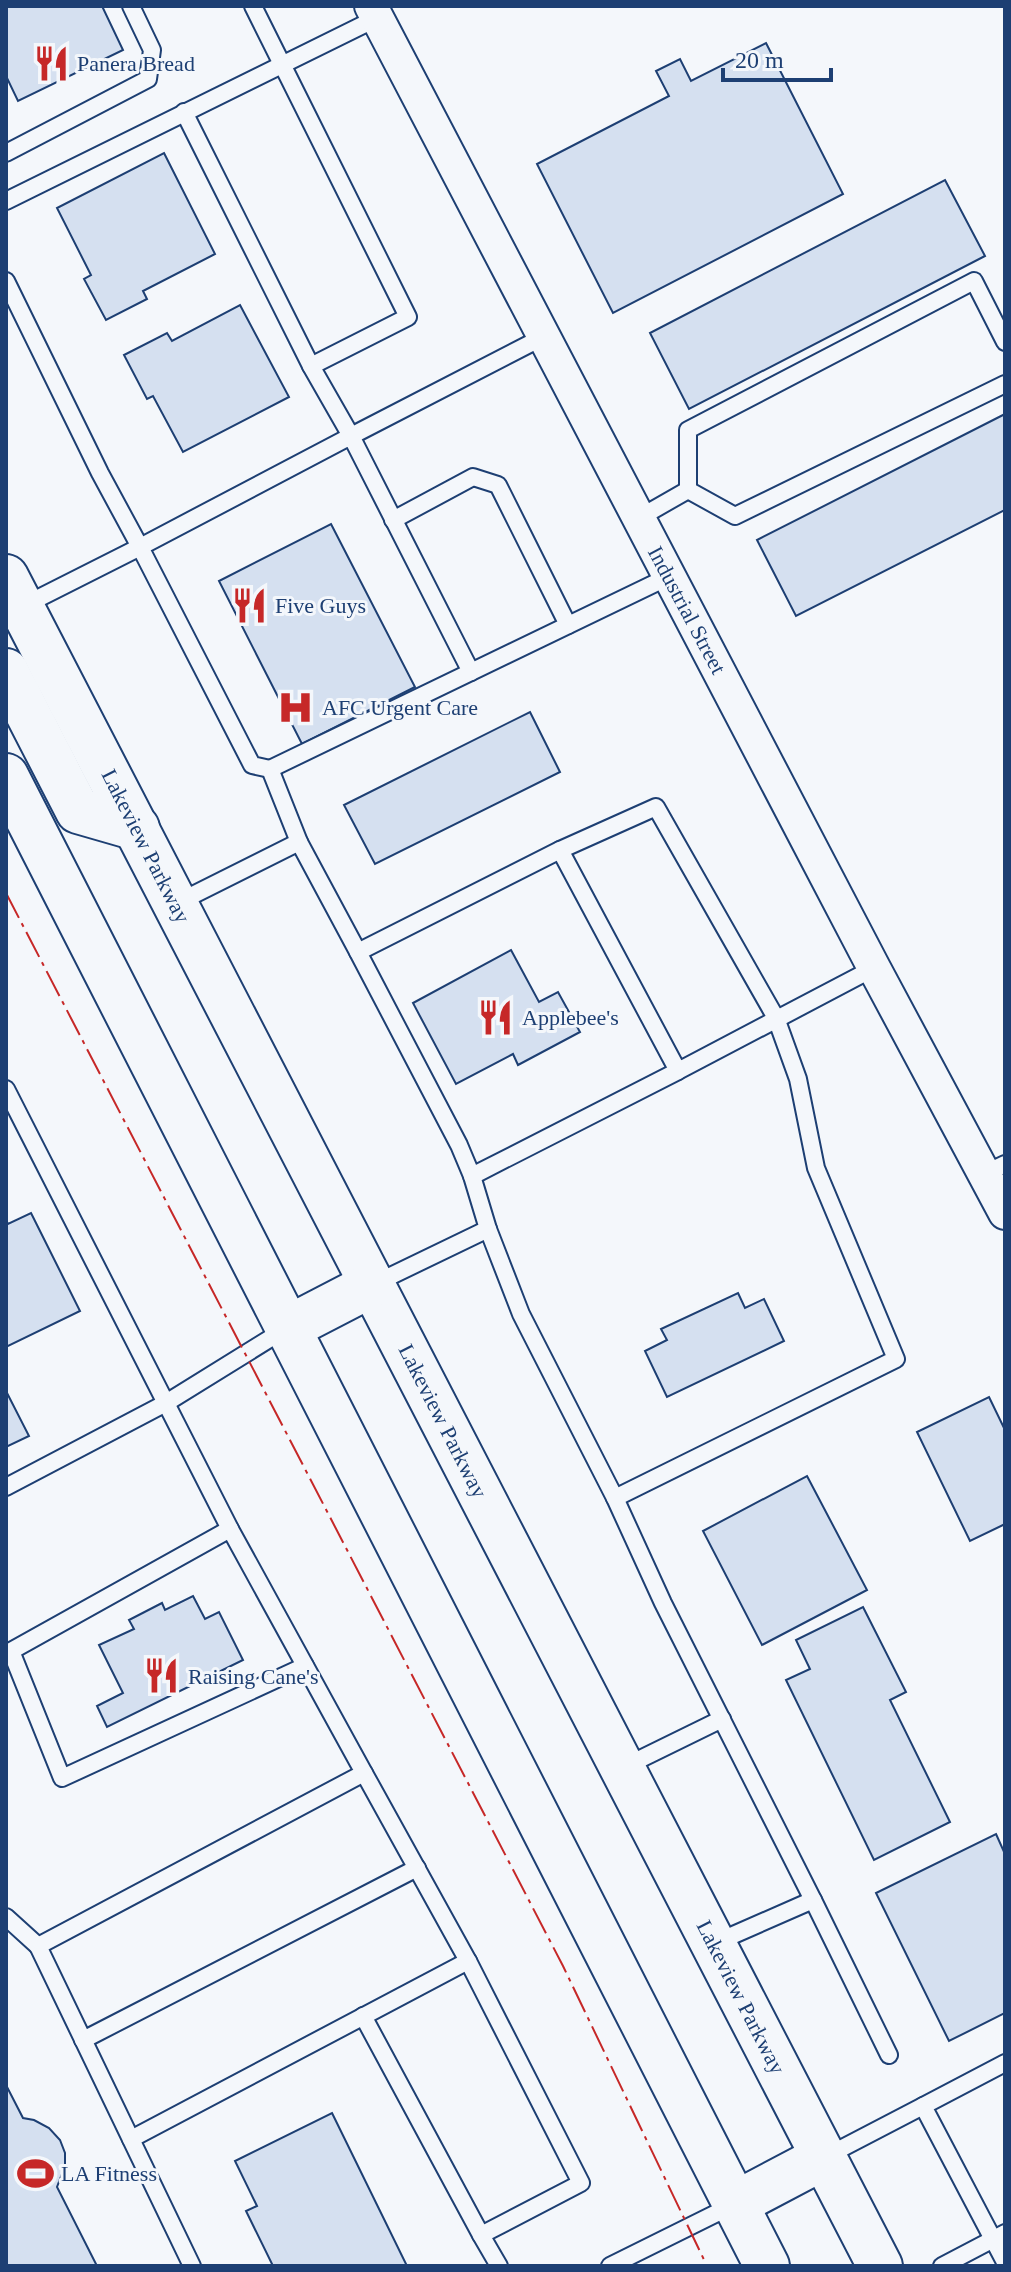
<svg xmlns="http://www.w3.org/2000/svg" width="1011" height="2272" font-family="'Times New Roman',serif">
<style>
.building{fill:#d5e0f0;stroke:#1d3f73;stroke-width:2}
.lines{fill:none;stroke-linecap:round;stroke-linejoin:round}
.service-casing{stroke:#1d3f73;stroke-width:20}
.minor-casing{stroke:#1d3f73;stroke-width:36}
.primary-casing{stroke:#1d3f73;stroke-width:48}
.service{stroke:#f4f7fb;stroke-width:16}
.minor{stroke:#f4f7fb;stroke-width:32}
.primary{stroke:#f4f7fb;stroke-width:44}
.power{stroke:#c62828;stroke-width:2;stroke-dasharray:28 6 4 6;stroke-linecap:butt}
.labels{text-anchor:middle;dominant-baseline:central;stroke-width:6;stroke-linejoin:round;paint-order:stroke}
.poi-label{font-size:22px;fill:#1d3f73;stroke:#f4f7fb;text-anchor:start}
.street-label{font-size:22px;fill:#1d3f73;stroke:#f4f7fb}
</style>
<rect width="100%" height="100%" fill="#f4f7fb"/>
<g class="building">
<polygon points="6,6 102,6 123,50 18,101 6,76"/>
<polygon points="766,43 843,194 613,313 537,164 669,96 656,71 680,59 691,81"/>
<polygon points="164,153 215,254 143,291 147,299 106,320 84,279 91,275 57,208"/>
<polygon points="945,180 985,256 689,409 650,333"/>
<polygon points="240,305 289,397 183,452 153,396 147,399 124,355 167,333 172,341"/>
<polygon points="1005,414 1005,510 796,616 757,540"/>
<polygon points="331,524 415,687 302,744 219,581"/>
<polygon points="530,712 560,772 375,864 344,805"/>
<polygon points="511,950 539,1002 558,992 580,1032 518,1065 513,1054 456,1084 413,1003"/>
<polygon points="31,1213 80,1311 6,1347 6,1220 8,1224"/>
<polygon points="738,1293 745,1308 764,1299 784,1341 667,1397 645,1351 667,1340 661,1329"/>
<polygon points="6,1391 29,1436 6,1447"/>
<polygon points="989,1397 1005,1430 1005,1524 970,1541 917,1432"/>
<polygon points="807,1476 867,1590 762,1645 703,1531"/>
<polygon points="193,1596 205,1619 219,1612 243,1660 107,1727 97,1706 123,1693 99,1645 134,1629 129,1620 162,1603 165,1610"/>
<polygon points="863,1607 906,1692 890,1700 950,1822 874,1860 786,1680 810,1669 796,1640"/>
<polygon points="996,1834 1005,1854 1005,2013 949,2041 876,1893"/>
<polygon points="6,2085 23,2118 34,2120 49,2128 60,2140 65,2153 65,2166 57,2187 97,2266 6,2266"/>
<polygon points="332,2113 407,2266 273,2266 246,2211 257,2206 235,2161"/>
</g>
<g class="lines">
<defs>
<g id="service">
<polyline points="253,6 408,317 311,366"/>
<polyline points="184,112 311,366 351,436 543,337"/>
<polyline points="6,153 148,79 152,50 131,6"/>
<polyline points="6,201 377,18"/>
<polyline points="6,281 100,473 140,547 23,606"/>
<polyline points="688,490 688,430 974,281 1005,342"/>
<polyline points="688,490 735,516 1005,384"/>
<polyline points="639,518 688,490"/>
<polyline points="393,520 473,477 498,485 568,625"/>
<polyline points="270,769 252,765 140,547 351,436 471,672"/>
<polyline points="299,842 270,769 670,576"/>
<polyline points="177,903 299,842 358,952"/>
<polyline points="6,1089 230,1529 364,1773 38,1946 6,1917"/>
<polyline points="984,1174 1005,1164"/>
<polyline points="472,1176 678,1071"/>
<polyline points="488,1229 521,1314 615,1498 896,1359 816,1168 798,1079 776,1018 656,807 560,850"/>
<polyline points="374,1284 488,1229 472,1176 459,1145 358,952 560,850 678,1071 874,968"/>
<polyline points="6,1487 166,1403 287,1328"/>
<polyline points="615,1498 663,1603 813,1900"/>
<polyline points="230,1529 11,1651 62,1778 305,1666"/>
<polyline points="624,1767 722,1719"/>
<polyline points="364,1773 468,1961 581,2183 481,2235 499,2266"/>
<polyline points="715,1943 813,1900 889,2055"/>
<polyline points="38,1946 192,2266"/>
<polyline points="363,2016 481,2235"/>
<polyline points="83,2040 417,1868"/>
<polyline points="1005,2063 923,2106 1005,2262"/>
<polyline points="131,2139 468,1961"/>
<polyline points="825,2157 923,2106"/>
<polyline points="610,2266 733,2205"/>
<polyline points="942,2266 1005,2233"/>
</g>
<polyline id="minor" points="371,6 874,968 1005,1213"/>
<g id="primary">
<polyline points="6,577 880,2266"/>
<polyline points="6,671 78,811 137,828"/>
<polyline points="6,776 767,2266"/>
<polyline points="288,1328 373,1284"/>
<polyline points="735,2204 824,2157"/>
</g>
</defs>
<use href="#service" class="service-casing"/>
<use href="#minor" class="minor-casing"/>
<use href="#primary" class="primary-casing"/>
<use href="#service" class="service"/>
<use href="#minor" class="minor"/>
<use href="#primary" class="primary"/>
<polyline class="power" points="6,893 563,1966 707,2266"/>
</g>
<defs>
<symbol id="restaurant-bare" viewBox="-9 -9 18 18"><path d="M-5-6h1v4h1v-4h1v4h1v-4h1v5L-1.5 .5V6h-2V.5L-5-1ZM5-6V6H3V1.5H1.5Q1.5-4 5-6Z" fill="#c62828" stroke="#f4f7fb" stroke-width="2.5" paint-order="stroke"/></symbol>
<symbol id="hospital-bare" viewBox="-9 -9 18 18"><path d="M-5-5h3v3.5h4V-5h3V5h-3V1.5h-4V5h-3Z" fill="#c62828" stroke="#f4f7fb" stroke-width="2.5" paint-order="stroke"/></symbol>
<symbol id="stadium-bare" viewBox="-9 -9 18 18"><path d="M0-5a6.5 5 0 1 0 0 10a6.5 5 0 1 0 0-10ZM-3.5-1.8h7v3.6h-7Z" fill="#c62828" stroke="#f4f7fb" stroke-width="2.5" paint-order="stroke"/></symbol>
</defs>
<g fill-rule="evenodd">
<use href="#restaurant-bare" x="26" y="38" width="51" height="51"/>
<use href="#restaurant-bare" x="224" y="580" width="51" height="51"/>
<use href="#hospital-bare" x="270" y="682" width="51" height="51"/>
<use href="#restaurant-bare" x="470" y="992" width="51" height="51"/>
<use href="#restaurant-bare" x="136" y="1650" width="51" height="51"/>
<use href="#stadium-bare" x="10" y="2148" width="51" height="51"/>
</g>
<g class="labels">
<g class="poi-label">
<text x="77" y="63">Panera Bread</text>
<text x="275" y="605">Five Guys</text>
<text x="322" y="707">AFC Urgent Care</text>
<text x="522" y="1017">Applebee's</text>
<text x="188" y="1676">Raising Cane's</text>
<text x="61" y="2173">LA Fitness</text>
</g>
<g class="street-label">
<text transform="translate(687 610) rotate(62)">Industrial Street</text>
<text transform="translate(146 846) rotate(63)">Lakeview Parkway</text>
<text transform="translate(443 1421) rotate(63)">Lakeview Parkway</text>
<text transform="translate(741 1997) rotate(63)">Lakeview Parkway</text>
</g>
</g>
<rect width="1011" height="2272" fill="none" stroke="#1d3f73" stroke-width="16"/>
<path d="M723 68v12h108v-12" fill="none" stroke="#1d3f73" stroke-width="4"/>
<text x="735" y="68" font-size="24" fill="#1d3f73" stroke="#f4f7fb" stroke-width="6" paint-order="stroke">20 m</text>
</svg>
